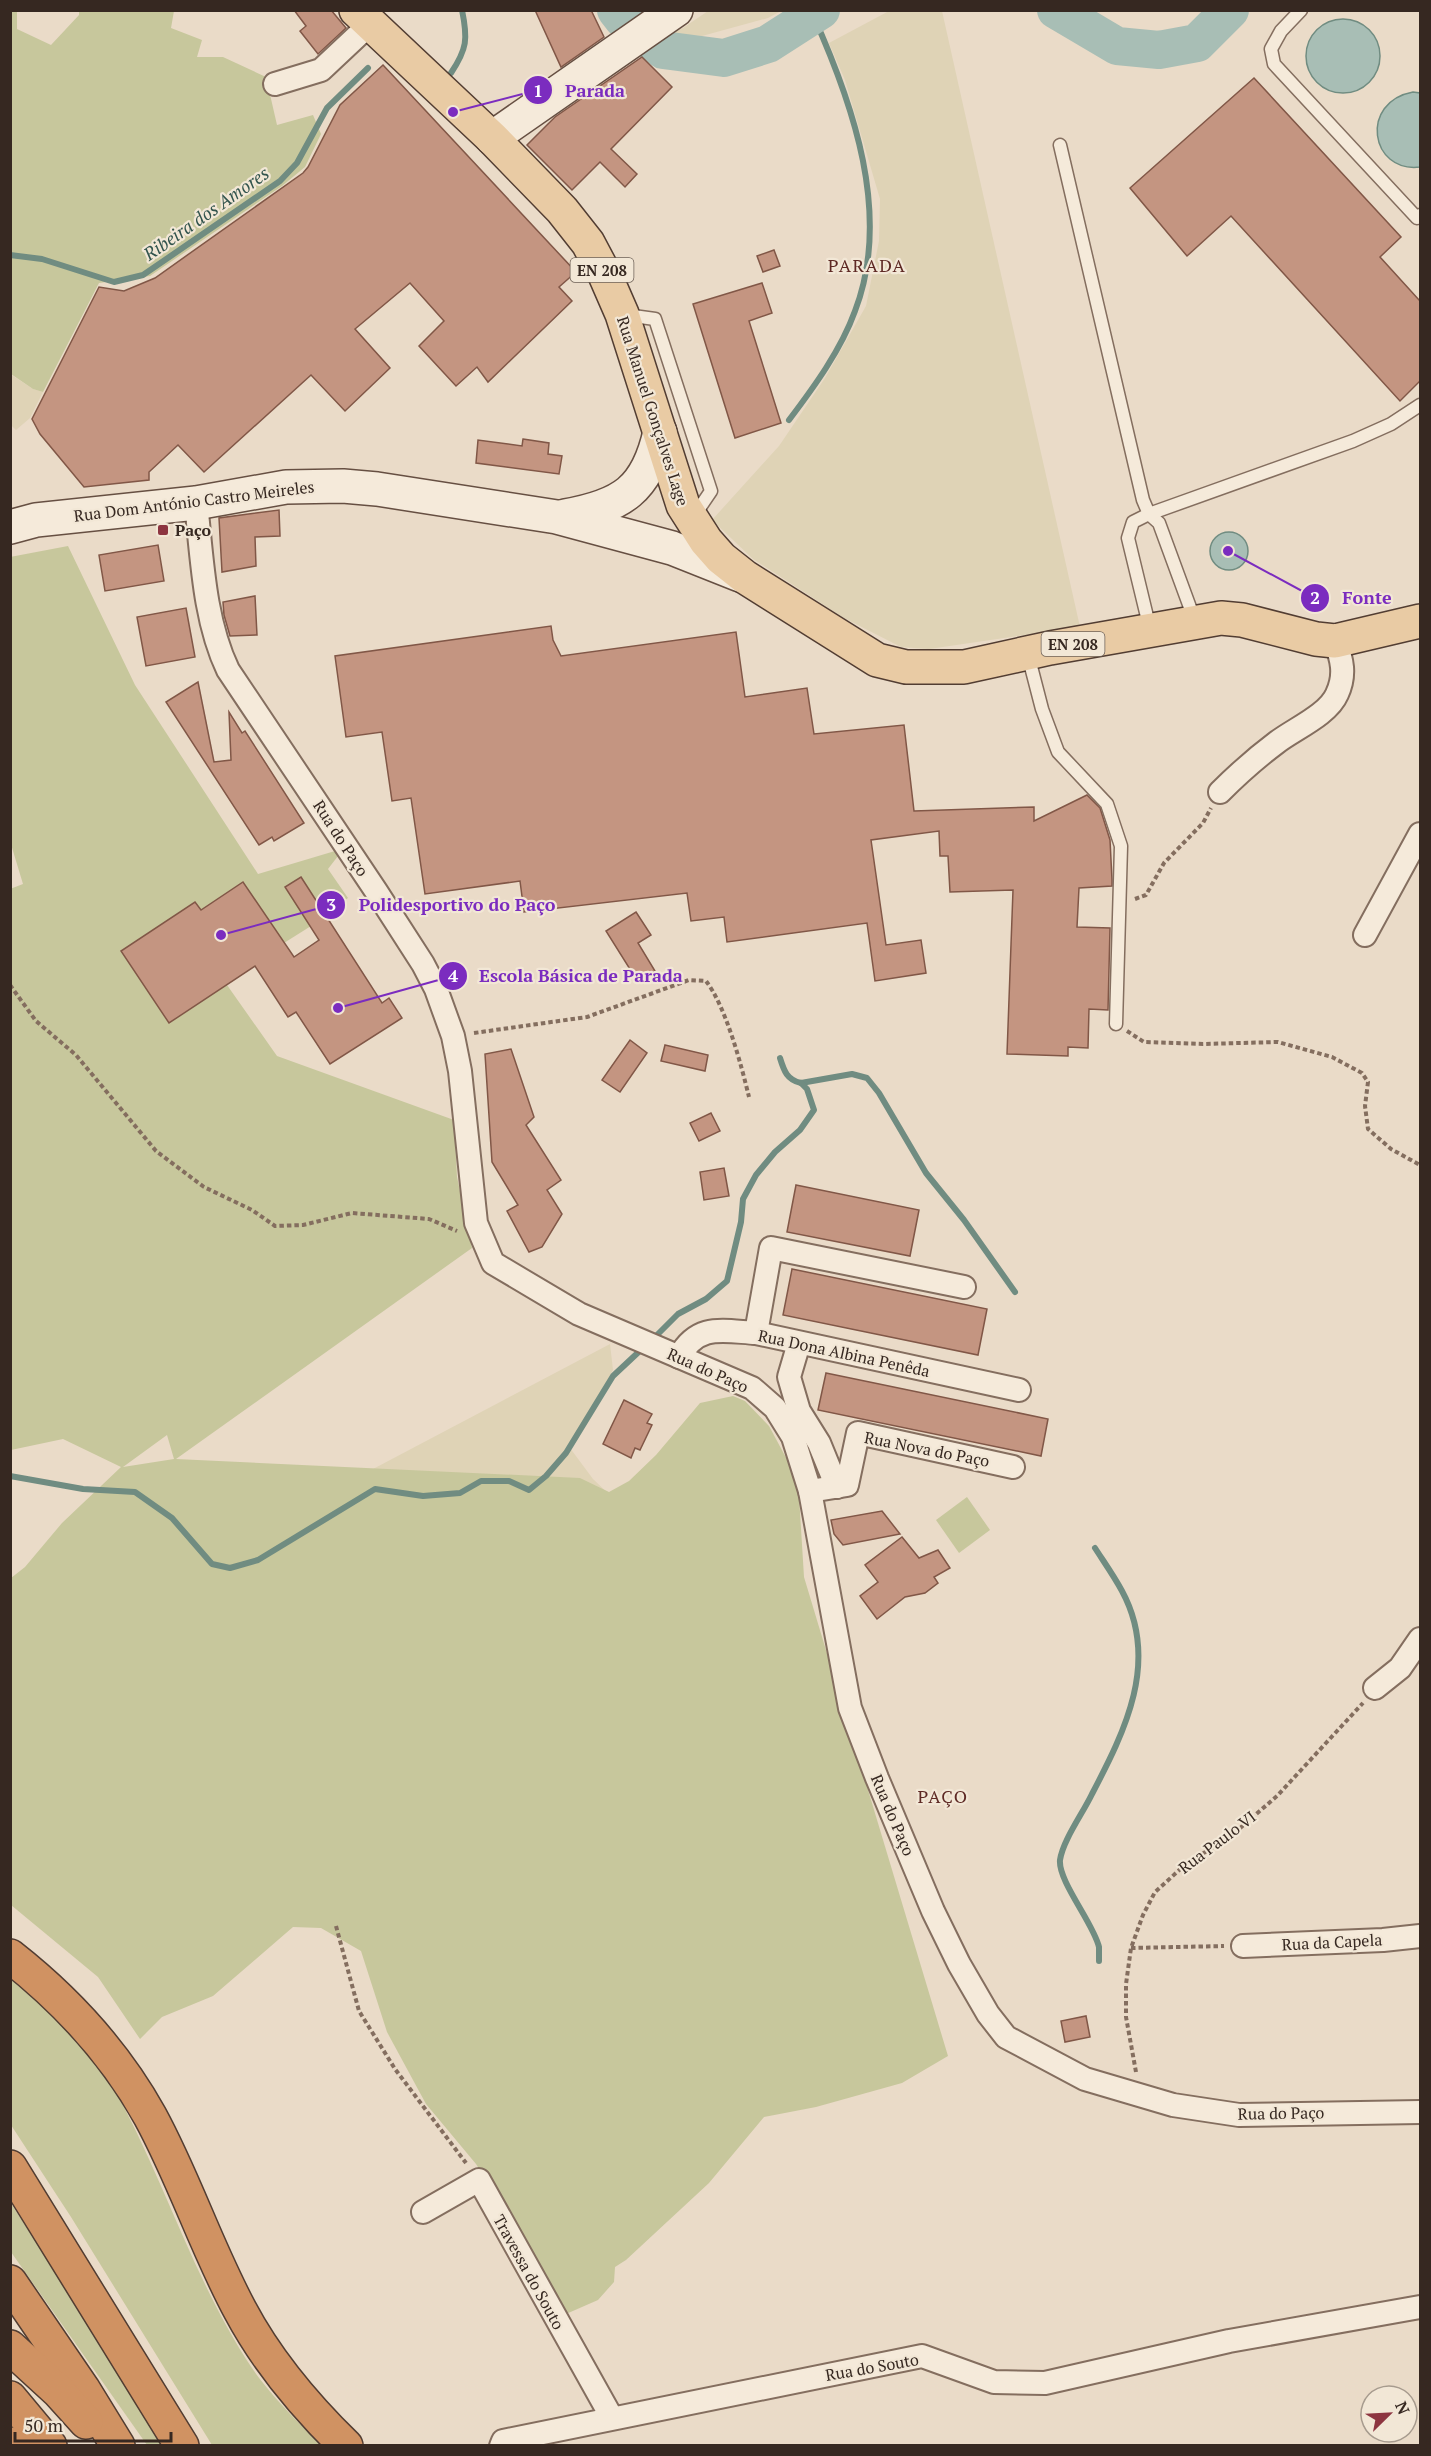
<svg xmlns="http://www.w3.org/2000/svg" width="1431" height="2456" font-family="'PT Serif',serif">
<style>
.farmland{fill:#dfd3b6}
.green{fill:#c7c79c;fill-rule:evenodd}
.water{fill:#a8beb5;stroke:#708c81;stroke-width:1.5}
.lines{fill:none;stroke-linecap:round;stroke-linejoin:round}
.stream{stroke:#708c81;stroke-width:6}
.river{stroke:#a8beb5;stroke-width:38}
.building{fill:#c49581;stroke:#815747;stroke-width:1.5}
.lane-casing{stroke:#846e5f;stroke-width:15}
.street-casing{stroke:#846e5f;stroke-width:26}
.secondary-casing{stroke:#664f42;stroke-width:36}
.primary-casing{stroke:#523d32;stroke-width:36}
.highway-casing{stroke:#523d32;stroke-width:36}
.path{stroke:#846e5f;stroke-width:4;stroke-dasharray:4.5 3;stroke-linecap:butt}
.lane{stroke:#f5eada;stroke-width:12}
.street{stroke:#f5eada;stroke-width:22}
.secondary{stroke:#f5eada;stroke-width:33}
.primary{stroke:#e9cba4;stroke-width:33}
.highway{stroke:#d09262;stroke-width:33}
.poi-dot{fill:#8d3540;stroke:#f2e7d6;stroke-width:2}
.labels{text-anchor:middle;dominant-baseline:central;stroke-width:4.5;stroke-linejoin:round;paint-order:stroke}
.shield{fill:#f2e7d6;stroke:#6e6157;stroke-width:1.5}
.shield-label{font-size:15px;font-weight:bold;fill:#362821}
.street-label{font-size:16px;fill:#362821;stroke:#f2e7d6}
.poi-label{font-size:16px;font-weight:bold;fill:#362821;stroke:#f2e7d6;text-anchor:start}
.water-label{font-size:18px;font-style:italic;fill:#32544d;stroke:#f2e7d6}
.neighbourhood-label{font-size:18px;letter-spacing:1.5px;fill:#5e2924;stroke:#f2e7d6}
.leader{fill:none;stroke:#7b2cbf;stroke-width:2}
.callout-dot{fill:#7b2cbf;stroke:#f2e7d6;stroke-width:2}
.mark-label{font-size:18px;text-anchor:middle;font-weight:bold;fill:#fff}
.callout-label{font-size:18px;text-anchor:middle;font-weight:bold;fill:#7b2cbf;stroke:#f2e7d6;stroke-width:4.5;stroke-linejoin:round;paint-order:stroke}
</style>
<rect width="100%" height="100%" fill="#eadbc8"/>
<g class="farmland">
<polygon points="708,11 781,11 768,18 702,36 666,34 683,28"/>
<polygon points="889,11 942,11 1080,627 929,649 901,647 844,618 753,559 712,520 779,446 825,378 866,306 879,241 880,199 845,80 829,43"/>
<polygon points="10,374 33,389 43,392 30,418 16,430 11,425"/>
<polygon points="610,1344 613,1370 570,1448 593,1479 614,1499 621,1490 638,1492 650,1503 608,1545 580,1561 497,1521 447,1526 344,1541 324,1607 246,1583 210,1555"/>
</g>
<g class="green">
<polygon points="10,11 17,11 17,29 51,45 79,15 79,11 174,11 171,28 202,40 197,57 223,57 266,77 277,125 313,115 321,134 305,167 282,186 150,276 99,283 43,392 33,389 11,374"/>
<path d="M68 546 135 685 258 874 335 851 338 856 328 869 348 898 309 923 311 926 284 943 285 946 227 985 277 1056 454 1120 457 1177 472 1248 176 1459 580 1478 609 1492 629 1481 656 1455 700 1403 733 1396 745 1401 769 1426 798 1480 804 1577 948 2056 902 2083 816 2107 764 2117 709 2183 626 2260 615 2267 614 2282 598 2300 566 2314 510 2217 476 2164 426 2104 387 2032 361 1951 321 1928 293 1927 213 1996 162 2017 140 2039 98 1977 11 1905V1578L25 1567 62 1523 121 1467 63 1439 11 1450 10 889 23 884 10 841V557ZM167 1435 174 1459 123 1467Z"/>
<polygon points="967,1497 990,1530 959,1553 936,1520"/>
<path d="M10 1973C47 2006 86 2040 111 2083 163 2175 193 2280 252 2368 269 2393 300 2425 322 2445H212L71 2217 11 2125Z"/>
<polygon points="10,2202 110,2356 161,2445 147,2445 11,2252"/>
</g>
<g class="water">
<circle cx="1343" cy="56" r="37"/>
<path d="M1413 92 1420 93V167C1370 173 1359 102 1413 92Z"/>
<circle cx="1229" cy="551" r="19"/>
</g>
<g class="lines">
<g class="stream">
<path d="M451 73C467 49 468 39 462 10"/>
<polyline points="10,255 42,259 114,282 143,275 280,181 297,163 327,108 368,68"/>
<path d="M789 420C814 387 841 350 855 311 892 215 853 104 813 15"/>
<path d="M780 1058C784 1071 787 1080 801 1083L852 1074 867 1078 879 1093 926 1173 964 1220 1015 1292"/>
<polyline points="652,1340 678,1314 706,1299 727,1281 741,1222 743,1199 756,1175 775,1152 800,1130 814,1110 807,1089 801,1083"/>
<polyline points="10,1476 83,1489 135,1492 172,1518 212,1564 230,1568 258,1560 375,1489 423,1496 460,1493 481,1481 509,1481 529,1490 546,1476 566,1453 613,1376 644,1347"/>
<path d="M1095 1548C1104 1562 1114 1576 1122 1591 1160 1661 1125 1731 1092 1794 1083 1813 1063 1840 1060 1860 1058 1881 1094 1924 1099 1947 1099 1952 1099 1957 1099 1961"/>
</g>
<g class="river">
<polyline points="616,10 623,19 663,50 724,58 768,44 821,10"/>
<polyline points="1056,10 1117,46 1159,50 1197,43 1230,10"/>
</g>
</g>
<g class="building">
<polygon points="294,10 331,10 346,28 318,54 300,31 306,26"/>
<polygon points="535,10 591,10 604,37 561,67"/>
<polygon points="642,57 672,87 611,149 637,174 625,187 600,162 572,190 527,145 555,117"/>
<polygon points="383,65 576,272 559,287 572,301 488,382 477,367 456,386 419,346 444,321 410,283 355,329 390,368 345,411 311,375 204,472 178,445 149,472 149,480 84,487 40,434 32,419 99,287 124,291 155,278 303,173 308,167 340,105"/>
<polygon points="1254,78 1401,237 1380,257 1420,301 1420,381 1400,401 1231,216 1187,256 1130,188"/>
<polygon points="774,250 780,266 763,272 757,256"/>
<polygon points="762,283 772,313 749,321 781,423 735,438 693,304"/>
<polygon points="523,439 549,443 548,454 562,456 559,474 476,463 478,440 522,446"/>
<polygon points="279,510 280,536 255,537 256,566 222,572 219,518"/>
<polygon points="158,545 164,581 105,591 99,555"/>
<polygon points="255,596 257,635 230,636 224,615 223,602"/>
<polygon points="186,608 195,657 146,666 137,617"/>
<polygon points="551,626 553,640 561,656 736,632 745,697 807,688 814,734 904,725 914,811 1034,807 1034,821 1087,795 1100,808 1110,840 1112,880 1112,886 1079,888 1077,927 1110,928 1108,1010 1089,1009 1088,1048 1068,1047 1068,1056 1007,1054 1013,890 950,892 948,856 940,856 939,831 871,840 886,945 921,940 926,973 875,981 867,923 727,942 724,917 691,921 687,893 524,912 520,881 425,894 411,798 392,801 382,732 346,737 335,656"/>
<polygon points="198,682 214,762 231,760 229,712 242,733 245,731 304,823 274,841 272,837 259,845 166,702"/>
<polygon points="301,877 382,1003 389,998 402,1018 330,1064 296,1012 288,1017 255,966 169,1023 121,951 195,902 201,910 243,882 294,957 319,940 285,887"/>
<polygon points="636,912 651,935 638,943 655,971 638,982 606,931"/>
<polygon points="630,1040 647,1053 620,1092 602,1080"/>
<polygon points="665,1045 708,1055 705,1071 661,1061"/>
<polygon points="511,1049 534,1117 526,1125 561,1180 547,1190 562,1214 542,1247 529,1252 507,1211 518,1205 492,1162 485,1054"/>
<polygon points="711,1113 720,1131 699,1141 690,1123"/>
<polygon points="724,1168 729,1196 704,1200 700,1172"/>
<polygon points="796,1185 919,1210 910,1256 787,1232"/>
<polygon points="792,1269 987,1309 978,1355 783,1315"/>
<polygon points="826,1373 1048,1419 1041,1456 818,1410"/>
<polygon points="624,1400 652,1414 647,1423 652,1425 640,1450 635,1448 631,1458 603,1444"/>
<polygon points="882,1511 900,1534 843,1545 834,1534 831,1520"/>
<polygon points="902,1537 919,1558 938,1550 950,1568 934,1577 938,1583 925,1593 905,1597 877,1619 860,1596 878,1582 865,1565"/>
<polygon points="1086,2016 1090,2037 1065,2042 1061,2021"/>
</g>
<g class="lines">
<defs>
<g id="lane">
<polyline points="1301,10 1281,31 1271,49 1274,64 1417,218 1420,215"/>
<polyline points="1060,145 1143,500 1149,514 1159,523 1195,621"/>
<polyline points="626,315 655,319 711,491 694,516"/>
<polyline points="1150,629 1128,538 1133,522 1149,514 1353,441 1391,424 1420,405"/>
<polyline points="1028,655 1042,709 1058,752 1107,804 1121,846 1116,1024"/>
</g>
<g id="street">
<polyline points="275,84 321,70 370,24"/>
<path d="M196 503C202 558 204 620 228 670L376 891 423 964 436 989 453 1036 460 1071 476 1223 493 1263 579 1314 752 1388 775 1408 793 1437 810 1491 850 1708 877 1778 933 1911 959 1964 988 2014 1006 2037 1085 2079 1173 2105 1239 2115 1420 2112"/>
<path d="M1220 792C1238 774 1256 758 1276 743 1294 729 1328 715 1337 694 1346 675 1342 659 1335 641"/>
<polyline points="1365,935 1420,834"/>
<polyline points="756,1333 771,1248 964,1287"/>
<polyline points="799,1343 789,1377 799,1411 819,1443 837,1487"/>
<path d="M679 1357C698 1323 722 1331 756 1333L1019 1390"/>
<polyline points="810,1491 847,1485 858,1433 1013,1467"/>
<polyline points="1375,1688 1400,1668 1420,1639"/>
<polyline points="1243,1946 1383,1940 1420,1936"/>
<polyline points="423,2212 479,2180 612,2418"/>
<polyline points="501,2446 503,2441 922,2356 994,2382 1045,2383 1229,2341 1420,2307"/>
</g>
<g id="secondary">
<polyline points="492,138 676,10"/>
<path d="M565 516C622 506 647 490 660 432"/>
<polyline points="10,527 36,520 196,503 286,487 343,486 377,489 557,517 672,548 740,575"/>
</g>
<polyline id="primary" points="356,10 492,138 562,210 588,243 605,275 622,314 683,505 706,541 721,558 745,577 877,660 906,667 964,667 1050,648 1221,618 1242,620 1316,639 1335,641 1420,621"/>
<g id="highway">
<path d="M10 1956C66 2000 115 2053 150 2116 184 2178 206 2247 240 2310 267 2361 304 2405 346 2446"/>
<polyline points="10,2167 182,2446"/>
<polyline points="10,2282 83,2389 118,2446"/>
<polyline points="10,2347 58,2391 86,2422"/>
<polyline points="10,2398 50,2446"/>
<polyline points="10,2444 13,2446"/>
</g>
</defs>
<use href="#lane" class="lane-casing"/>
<use href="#street" class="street-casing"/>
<use href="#secondary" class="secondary-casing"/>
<use href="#primary" class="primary-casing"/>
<use href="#highway" class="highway-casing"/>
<g class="path">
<polyline points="1135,899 1146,895 1164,863 1203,823 1211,808"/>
<polyline points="10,985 36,1021 76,1055 156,1151 204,1187 252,1210 275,1226 303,1225 352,1213 429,1219 457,1231"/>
<polyline points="1127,1031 1144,1042 1203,1044 1278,1042 1332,1057 1362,1073 1368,1082 1365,1106 1368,1129 1391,1149 1420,1165"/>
<path d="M474 1033 587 1017 689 980 706 981C726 1007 741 1064 749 1097"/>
<polyline points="336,1926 359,2011 395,2069 466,2163"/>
<polyline points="1131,1948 1224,1946"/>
<polyline points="1136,2072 1126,2017 1126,1984 1131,1948 1143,1915 1155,1892 1186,1864 1231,1836 1277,1796 1363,1703"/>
</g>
<use href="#lane" class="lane"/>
<use href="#street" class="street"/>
<use href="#secondary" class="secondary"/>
<use href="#primary" class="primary"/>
<use href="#highway" class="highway"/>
</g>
<rect class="poi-dot" x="157" y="524" width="12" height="12" rx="3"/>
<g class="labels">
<g class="shield">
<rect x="570.5" y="258" width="63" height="24" rx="4.5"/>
<rect x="1041.5" y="632" width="63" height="24" rx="4.5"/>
</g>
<g class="shield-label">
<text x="602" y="270">EN 208</text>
<text x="1073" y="644">EN 208</text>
</g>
<g class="street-label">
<text transform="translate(653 411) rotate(72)">Rua Manuel Gonçalves Lage</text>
<text transform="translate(194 501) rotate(-7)">Rua Dom António Castro Meireles</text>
<text transform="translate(341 838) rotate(57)">Rua do Paço</text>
<text transform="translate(844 1353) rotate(12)">Rua Dona Albina Penêda</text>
<text transform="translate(708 1370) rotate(24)">Rua do Paço</text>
<text transform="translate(927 1449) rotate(11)">Rua Nova do Paço</text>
<text transform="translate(893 1815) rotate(67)">Rua do Paço</text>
<text transform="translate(1217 1842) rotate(-37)">Rua Paulo VI</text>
<text transform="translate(1332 1942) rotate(-3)">Rua da Capela</text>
<text transform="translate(1281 2113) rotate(-1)">Rua do Paço</text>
<text transform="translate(529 2272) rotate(61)">Travessa do Souto</text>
<text transform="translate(872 2367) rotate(-10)">Rua do Souto</text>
</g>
<g class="poi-label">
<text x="175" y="530">Paço</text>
</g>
<g class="water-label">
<text transform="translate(206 213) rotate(-35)">Ribeira dos Amores</text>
</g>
<g class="neighbourhood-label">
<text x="867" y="265">PARADA</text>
<text x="943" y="1796">PAÇO</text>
</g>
</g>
<path class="leader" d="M453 112L538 90M1228 551L1315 598M221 935L331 905M338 1008L453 976"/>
<g class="callout-dot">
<circle cx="453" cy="112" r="6"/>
<circle cx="1228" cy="551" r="6"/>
<circle cx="221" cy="935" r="6"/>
<circle cx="338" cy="1008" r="6"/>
<circle cx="538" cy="90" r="15"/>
<circle cx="1315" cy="598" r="15"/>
<circle cx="331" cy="905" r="15"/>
<circle cx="453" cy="976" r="15"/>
</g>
<g class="mark-label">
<text x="538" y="97">1</text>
<text x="1315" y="604">2</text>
<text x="331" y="911">3</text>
<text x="453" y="982">4</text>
</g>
<g class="callout-label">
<text x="595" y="97">Parada</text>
<text x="1367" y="604">Fonte</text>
<text x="457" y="911">Polidesportivo do Paço</text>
<text x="581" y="982">Escola Básica de Parada</text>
</g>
<rect width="1431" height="2456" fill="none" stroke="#362821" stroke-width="24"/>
<g transform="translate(1389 2414) rotate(66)"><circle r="28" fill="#f2e7d6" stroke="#a79b8e" stroke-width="1.5"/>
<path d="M0-4.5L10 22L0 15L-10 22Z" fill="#8d3540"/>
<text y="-9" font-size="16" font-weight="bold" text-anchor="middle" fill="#362821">N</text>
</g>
<path d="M15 2432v9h156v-9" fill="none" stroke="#362821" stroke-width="3"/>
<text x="24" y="2432" font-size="18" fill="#362821" stroke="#f2e7d6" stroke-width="4.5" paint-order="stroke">50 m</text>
</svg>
